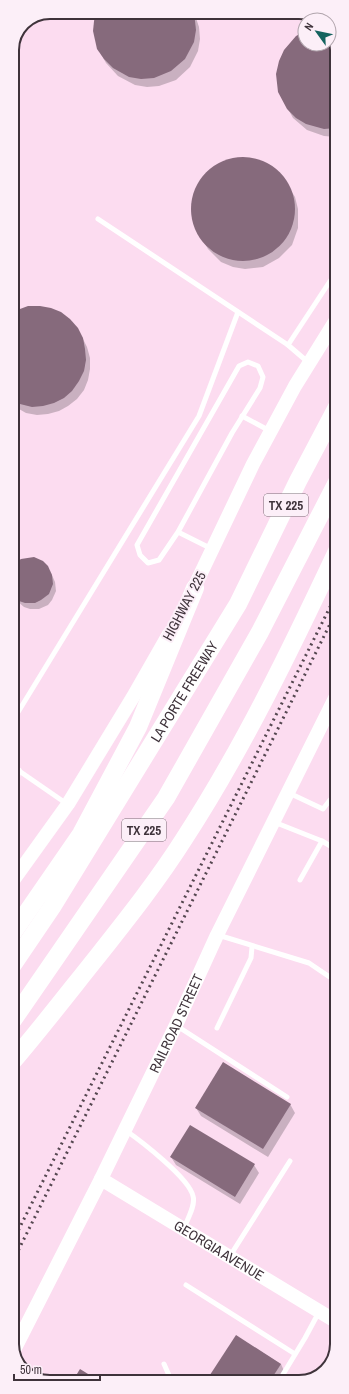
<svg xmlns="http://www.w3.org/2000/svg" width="349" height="1394" font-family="'Archivo Narrow',sans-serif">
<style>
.shadow{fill:#0003}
.building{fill:#866a7c}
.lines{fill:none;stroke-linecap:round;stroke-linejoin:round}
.lane{stroke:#fff;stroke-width:5}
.secondary{stroke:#fff;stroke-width:14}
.highway{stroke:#fff;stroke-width:18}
.rail{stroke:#554750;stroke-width:3;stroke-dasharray:2 4;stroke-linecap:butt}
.labels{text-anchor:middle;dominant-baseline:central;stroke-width:4;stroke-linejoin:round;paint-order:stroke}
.shield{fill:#fceff8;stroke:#786b74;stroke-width:1}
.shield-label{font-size:13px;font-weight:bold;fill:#3f333b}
.street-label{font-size:14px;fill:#3f333b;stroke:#fceff8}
.rim{fill:none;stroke:#3f333b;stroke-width:2}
</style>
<rect width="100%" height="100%" fill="#fcdcf0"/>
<g class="shadow">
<polygon points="194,12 199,27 200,39 198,51 190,67 176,80 159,86 147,87 135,85 118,76 106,63 101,54"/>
<polygon points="329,30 336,43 336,137 324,136 307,130 293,118 288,109 305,32 305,44 329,44"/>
<polygon points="234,159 253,159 270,165 283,178 295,197 298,209 298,228 292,245 279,258 263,267 245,269 233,267 221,262 208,249 194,224 192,212 193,200 200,182 212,169 223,162"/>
<polygon points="12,313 82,337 87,347 90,358 90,369 88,380 84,390 77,399 68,406 59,411 48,414 37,415 26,413 12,405"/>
<polygon points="51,573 55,582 56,591 52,600 48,605 39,609 30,609 24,607 17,601 12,594"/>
<polygon points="290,1104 295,1113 268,1157 201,1116 196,1108"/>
<polygon points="171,1157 254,1165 259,1173 240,1204 176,1165"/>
<polygon points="236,1336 281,1364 285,1373 280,1381 208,1381"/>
</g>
<g class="building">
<polygon points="95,12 194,12 196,30 194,42 185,59 171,71 154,78 141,79 129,77 113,68 104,59 97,49 93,31"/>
<polygon points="329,30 336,43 336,128 324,129 306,124 296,118 287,109 278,92 276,74 279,61 284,50 296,36 305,31 305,44 329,44"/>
<circle cx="243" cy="209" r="52"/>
<polygon points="28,306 40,306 51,308 61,312 70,319 78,328 83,338 85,349 86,360 84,371 79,381 72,391 64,398 54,403 43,406 32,407 20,404 12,401 12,312"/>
<polygon points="34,557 43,561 48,566 52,575 53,584 49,594 41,600 35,603 25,603 19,601 12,596 12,565 21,559"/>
<polygon points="223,1062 291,1104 263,1149 195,1108"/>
<polygon points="190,1125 255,1164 235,1197 170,1157"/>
<polygon points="236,1335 281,1364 270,1381 206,1381"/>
<polygon points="80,1369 101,1382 72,1382"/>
</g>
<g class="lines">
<g class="lane">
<polyline points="12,164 16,166"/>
<polyline points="98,219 288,345 309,363"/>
<polyline points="288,345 336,272"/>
<polyline points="242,416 270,431"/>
<polyline points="178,532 232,433 260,388 263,377 258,366 248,362 239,366 137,545 140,555 148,563 159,560 178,532 212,549"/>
<polyline points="12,722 199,416 238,312"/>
<polyline points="12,766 67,804"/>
<polyline points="289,793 323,809 337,791"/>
<polyline points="12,799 14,794 19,770"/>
<polyline points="274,822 322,841 337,850"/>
<polyline points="300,880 322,841"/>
<polyline points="218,935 309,963 337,982"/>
<polyline points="177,1026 287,1097"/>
<polyline points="217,1028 251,958 252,947"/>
<polyline points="334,1080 337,1075"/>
<path d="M125 1130C141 1141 189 1178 193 1196 196 1205 187 1220 184 1228"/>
<polyline points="230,1256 290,1161"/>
<polyline points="186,1285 295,1354"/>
<polyline points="164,1364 172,1382"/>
<polyline points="279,1381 305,1338 319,1312"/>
</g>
<g class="secondary">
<polyline points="190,596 253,464 295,386 336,320"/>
<polyline points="12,882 68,804 133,697 169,634"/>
<path id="s1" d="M101 1179 337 1322"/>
<path id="s2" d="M13 1352 101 1179 176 1025 217 935 337 694"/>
</g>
<g class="highway">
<polyline points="12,934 81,834 138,727 195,588"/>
<path id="s3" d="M12 966 52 907 238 604 298 481 337 407"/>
<polyline points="13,1020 166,798 260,632 337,482"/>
<path d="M13 1061C42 1027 69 992 97 957 127 919 158 880 184 839 243 748 291 649 337 551"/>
</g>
<g class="rail">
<polyline points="13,1241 337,593"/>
<polyline points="13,1261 337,610"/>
</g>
</g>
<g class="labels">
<g class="shield">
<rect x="264" y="494" width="44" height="22" rx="3"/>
<rect x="122" y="819" width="44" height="22" rx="3"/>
</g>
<g class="shield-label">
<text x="286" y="505">TX 225</text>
<text x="144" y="830">TX 225</text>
</g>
<g class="street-label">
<text transform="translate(184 606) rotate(-62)">HIGHWAY 225</text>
<text stroke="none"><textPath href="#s3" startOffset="324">LA PORTE FREEWAY</textPath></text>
<text stroke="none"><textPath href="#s2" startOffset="367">RAILROAD STREET</textPath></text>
<text stroke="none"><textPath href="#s1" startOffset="138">GEORGIA AVENUE</textPath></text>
</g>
</g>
<path d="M0 0H349V1394H0ZM50 19H299A31 31 0 0 1 330 50V1344A31 31 0 0 1 299 1375H50A31 31 0 0 1 19 1344V50A31 31 0 0 1 50 19Z" fill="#fceff8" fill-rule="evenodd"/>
<path class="rim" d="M50 19H299A31 31 0 0 1 330 50V1344A31 31 0 0 1 299 1375H50A31 31 0 0 1 19 1344V50A31 31 0 0 1 50 19Z"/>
<g transform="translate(317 32) rotate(303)"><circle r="19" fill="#fceff8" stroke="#b0a4ac"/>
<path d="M0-3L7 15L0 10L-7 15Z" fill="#15635f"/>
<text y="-6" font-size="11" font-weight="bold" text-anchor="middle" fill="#3f333b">N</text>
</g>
<path d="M14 1374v6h86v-6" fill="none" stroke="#3f333b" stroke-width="2"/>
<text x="20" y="1374" font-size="12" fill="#3f333b" stroke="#fceff8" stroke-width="3" paint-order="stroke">50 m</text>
</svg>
